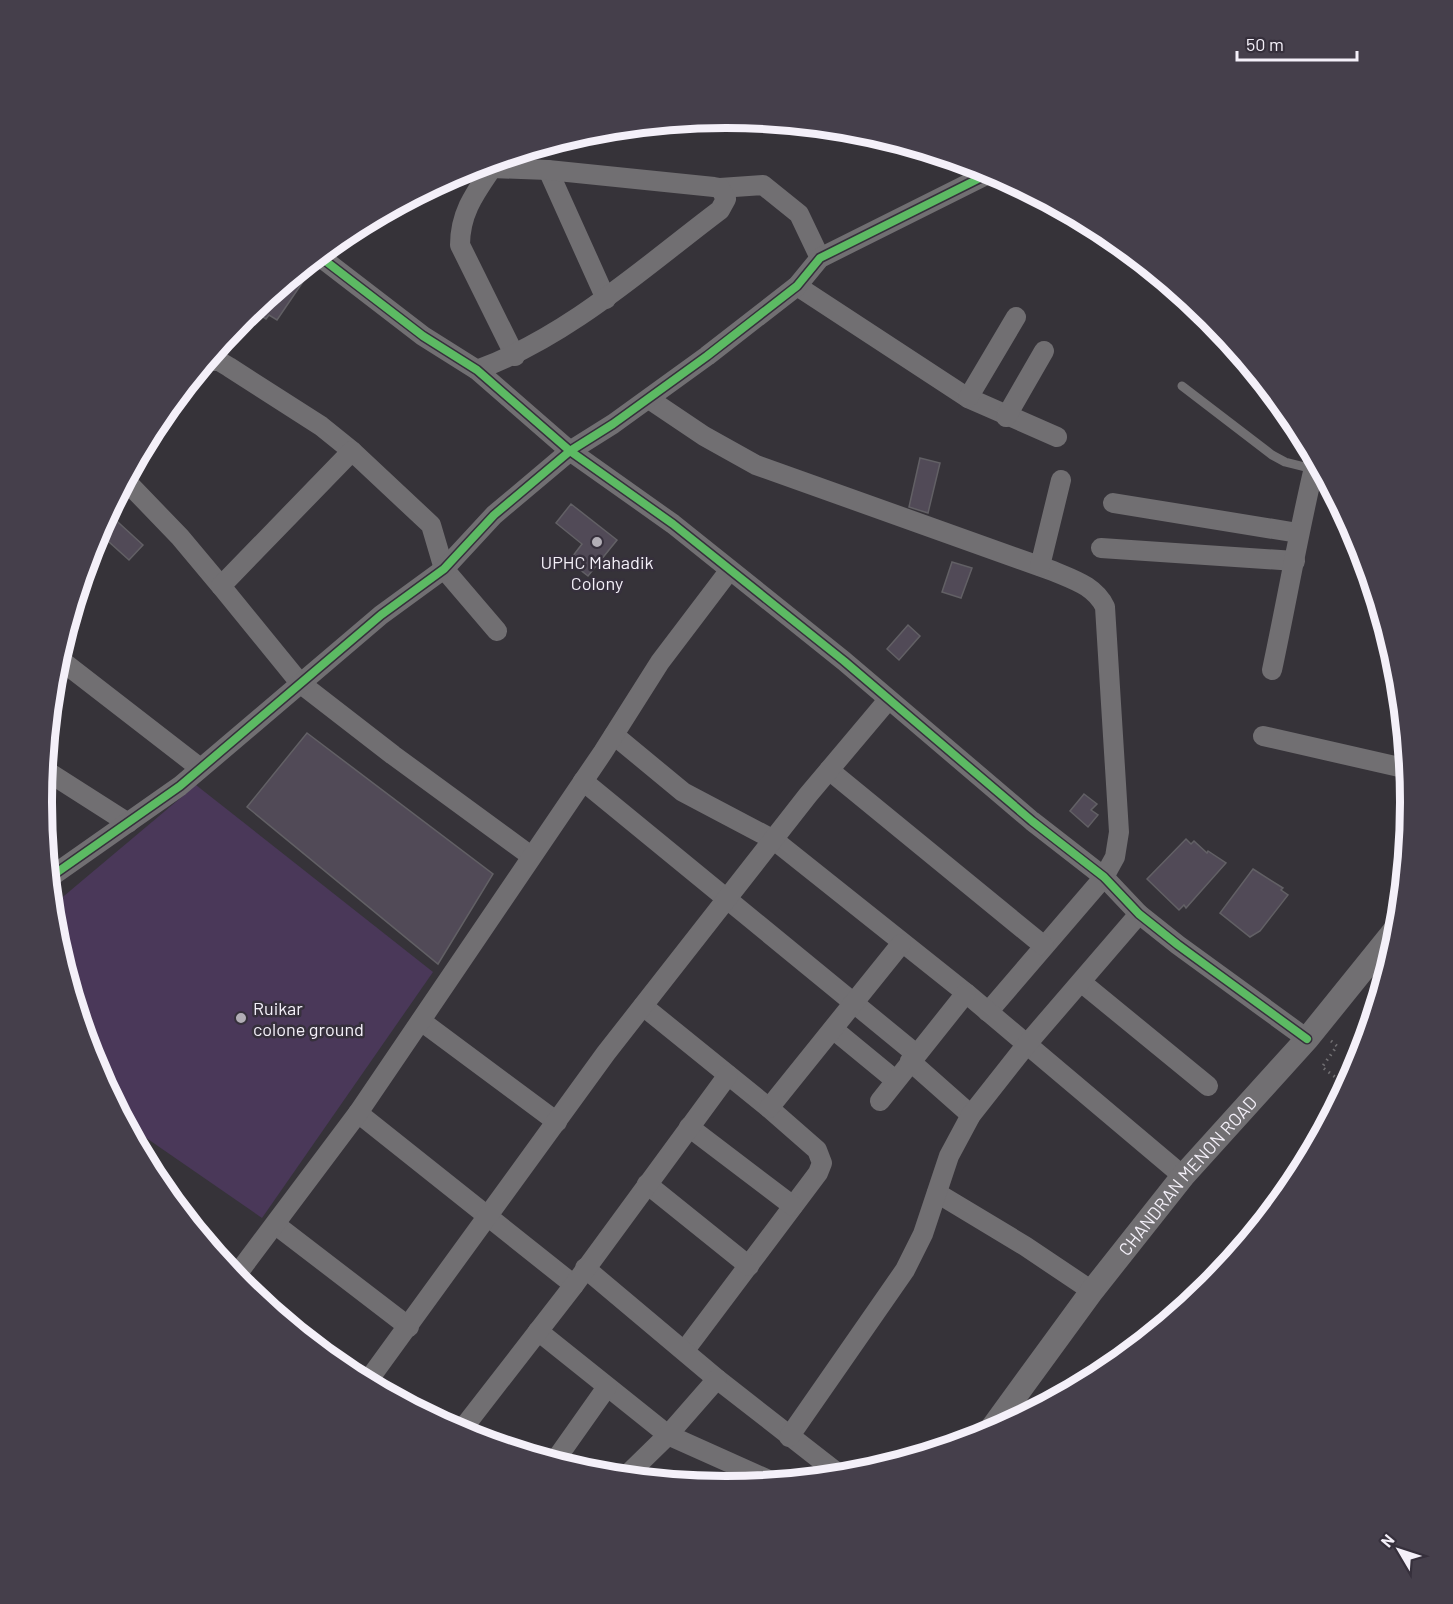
<svg xmlns="http://www.w3.org/2000/svg" width="1453" height="1604" font-family="Barlow,sans-serif">
<style>
.garden{fill:#4a3859}
.building{fill:#514a57;stroke:#626065;stroke-width:1.5}
.lines{fill:none;stroke-linecap:round;stroke-linejoin:round}
.path{stroke:#727073;stroke-width:3;stroke-dasharray:1.5 4.5;stroke-linecap:butt}
.service{stroke:#716f72;stroke-width:9}
.minor{stroke:#716f72;stroke-width:20}
.tertiary{stroke:#716f72;stroke-width:24}
.rail{stroke:#6b696c;stroke-width:4.5;stroke-dasharray:3 6;stroke-linecap:butt}
.cycleway-casing{stroke:#36303c;stroke-width:11}
.cycleway{stroke:#5cba63;stroke-width:8}
.poi-dot{fill:#b2aeb6;stroke:#36303c;stroke-width:2}
.labels{text-anchor:middle;dominant-baseline:central;stroke-width:5;stroke-linejoin:round;paint-order:stroke}
.poi-label{font-size:18px;fill:#f4f0f9;stroke:#36303c}
.street-label{font-size:18px;fill:#f4f0f9;stroke:#36303c}
.rim{fill:none;stroke:#f4f0f9;stroke-width:8}
</style>
<rect width="100%" height="100%" fill="#363339"/>
<polygon class="garden" points="196,785 433,972 262,1218 126,1124 94,1064 55,935 52,906"/>
<g class="building">
<polygon points="310,263 313,267 277,320 269,315 266,319 252,310"/>
<polygon points="920,458 940,463 928,513 909,507"/>
<polygon points="571,504 617,540 588,576 569,561 582,544 556,523"/>
<polygon points="108,513 143,545 129,560 98,532"/>
<polygon points="952,562 972,568 961,598 942,592"/>
<polygon points="908,625 920,636 899,660 887,649"/>
<polygon points="307,733 493,874 438,964 247,807"/>
<polygon points="1084,794 1097,804 1091,810 1098,815 1088,827 1070,811"/>
<polygon points="1186,839 1191,844 1194,841 1207,853 1208,851 1226,863 1186,908 1184,905 1179,910 1147,879"/>
<polygon points="1253,869 1283,888 1281,890 1288,895 1260,931 1250,937 1220,913"/>
</g>
<g class="lines">
<polyline class="path" points="1331,1041 1337,1046 1322,1067 1347,1086"/>
<polyline class="service" points="1182,386 1272,455 1285,462 1313,469"/>
<g class="minor">
<path d="M492 168C475 193 460 213 460 245L515 356"/>
<polyline points="548,170 606,299"/>
<polyline points="720,188 763,185 799,214 820,258"/>
<polyline points="319,256 423,336 477,370 570,451 673,524 844,661 1032,821 1104,877 1139,914 1178,945 1307,1039"/>
<polyline points="797,286 968,398 1057,437"/>
<polyline points="207,361 219,361 229,367 321,426 352,451"/>
<path d="M477 370C569 336 643 268 720 210L726 199 720 188 714 187 548 170 492 168"/>
<polyline points="968,398 1016,317"/>
<path d="M649 399 704 436 756 465 1053 571C1074 580 1095 586 1105 607L1119 832 1115 857 1104 877 988 1012"/>
<polyline points="1006,417 1044,351"/>
<polyline points="126,481 180,537 221,586"/>
<polyline points="1113,503 1298,533"/>
<polyline points="1101,548 1295,561"/>
<polyline points="1040,566 1061,480"/>
<polyline points="497,631 444,569 431,525 352,451 221,586 300,683 393,755 531,856"/>
<polyline points="58,658 200,768"/>
<path d="M1272 670C1287 600 1299 529 1316 459"/>
<polyline points="614,735 683,792 774,840 966,993 1183,1176"/>
<polyline points="1263,736 1408,769"/>
<polyline points="45,770 128,823"/>
<polyline points="829,770 1044,946"/>
<polyline points="583,781 916,1054"/>
<polyline points="49,878 180,786 381,615 444,569 494,515 570,451 613,424 707,356 797,286 820,258 992,172"/>
<polyline points="1081,982 1208,1086"/>
<polyline points="643,1006 769,1108 817,1150 822,1163 818,1173 685,1350"/>
<polyline points="421,1021 557,1122"/>
<polyline points="833,1029 895,1080"/>
<polyline points="910,1061 971,1115"/>
<polyline points="880,1101 966,993"/>
<polyline points="769,1108 901,944"/>
<polyline points="358,1113 574,1285"/>
<polyline points="689,1127 793,1206"/>
<polyline points="647,1184 749,1266"/>
<polyline points="937,1193 1025,1246 1092,1291"/>
<polyline points="276,1225 409,1327"/>
<polyline points="585,1268 717,1379 840,1475"/>
<polyline points="235,1277 358,1113 603,752 660,662 729,571"/>
<polyline points="538,1331 668,1435 773,1482"/>
<polyline points="367,1382 606,1053 808,795 888,700"/>
<polyline points="460,1432 574,1285 728,1075"/>
<polyline points="789,1437 905,1270 923,1234 949,1156 971,1115 1027,1044 1139,914"/>
<polyline points="554,1462 607,1387"/>
<polyline points="625,1477 668,1435 717,1379"/>
</g>
<path class="tertiary" id="s1" d="M987 1435 1092 1291 1183 1176 1307 1039 1399 925"/>
<polyline class="rail" points="1230,1262 1317,1142"/>
<defs>
<g id="cycleway">
<polyline points="319,256 423,336 477,370 570,451 673,524 844,661 1032,821 1104,877 1139,914 1178,945 1307,1039"/>
<polyline points="49,878 180,786 381,615 444,569 494,515 570,451 613,424 707,356 797,286 820,258 992,172"/>
</g>
</defs>
<use href="#cycleway" class="cycleway-casing"/>
<use href="#cycleway" class="cycleway"/>
</g>
<g class="poi-dot">
<circle cx="597" cy="542" r="6"/>
<circle cx="241" cy="1018" r="6"/>
</g>
<g class="labels">
<g class="poi-label">
<text x="597" y="562">UPHC Mahadik<tspan x="597" dy="21">Colony</tspan></text>
<text x="253" y="1008" text-anchor="start">Ruikar<tspan x="253" dy="21">colone ground</tspan></text>
</g>
<g class="street-label">
<text stroke="none"><textPath href="#s1" startOffset="328">CHANDRAN MENON ROAD</textPath></text>
</g>
</g>
<path d="M0 0H1453V1604H0ZM52 802a674 674 0 1 1 1348 0a674 674 0 1 1-1348 0Z" fill="#453f4b" fill-rule="evenodd"/>
<path class="rim" d="M52 802a674 674 0 1 1 1348 0a674 674 0 1 1-1348 0Z"/>
<g transform="translate(1399 1550) rotate(309)" stroke="#36303c" stroke-width="4.5" paint-order="stroke">
<path d="M0-4.5L10 22L0 15L-10 22Z" fill="#f4f0f9"/>
<text y="-9" font-size="16" font-weight="bold" text-anchor="middle" fill="#f4f0f9">N</text>
</g>
<path d="M1237 51v9h120v-9" fill="none" stroke="#f4f0f9" stroke-width="3"/>
<text x="1246" y="51" font-size="18" fill="#f4f0f9" stroke="#36303c" stroke-width="4.5" paint-order="stroke">50 m</text>
</svg>
